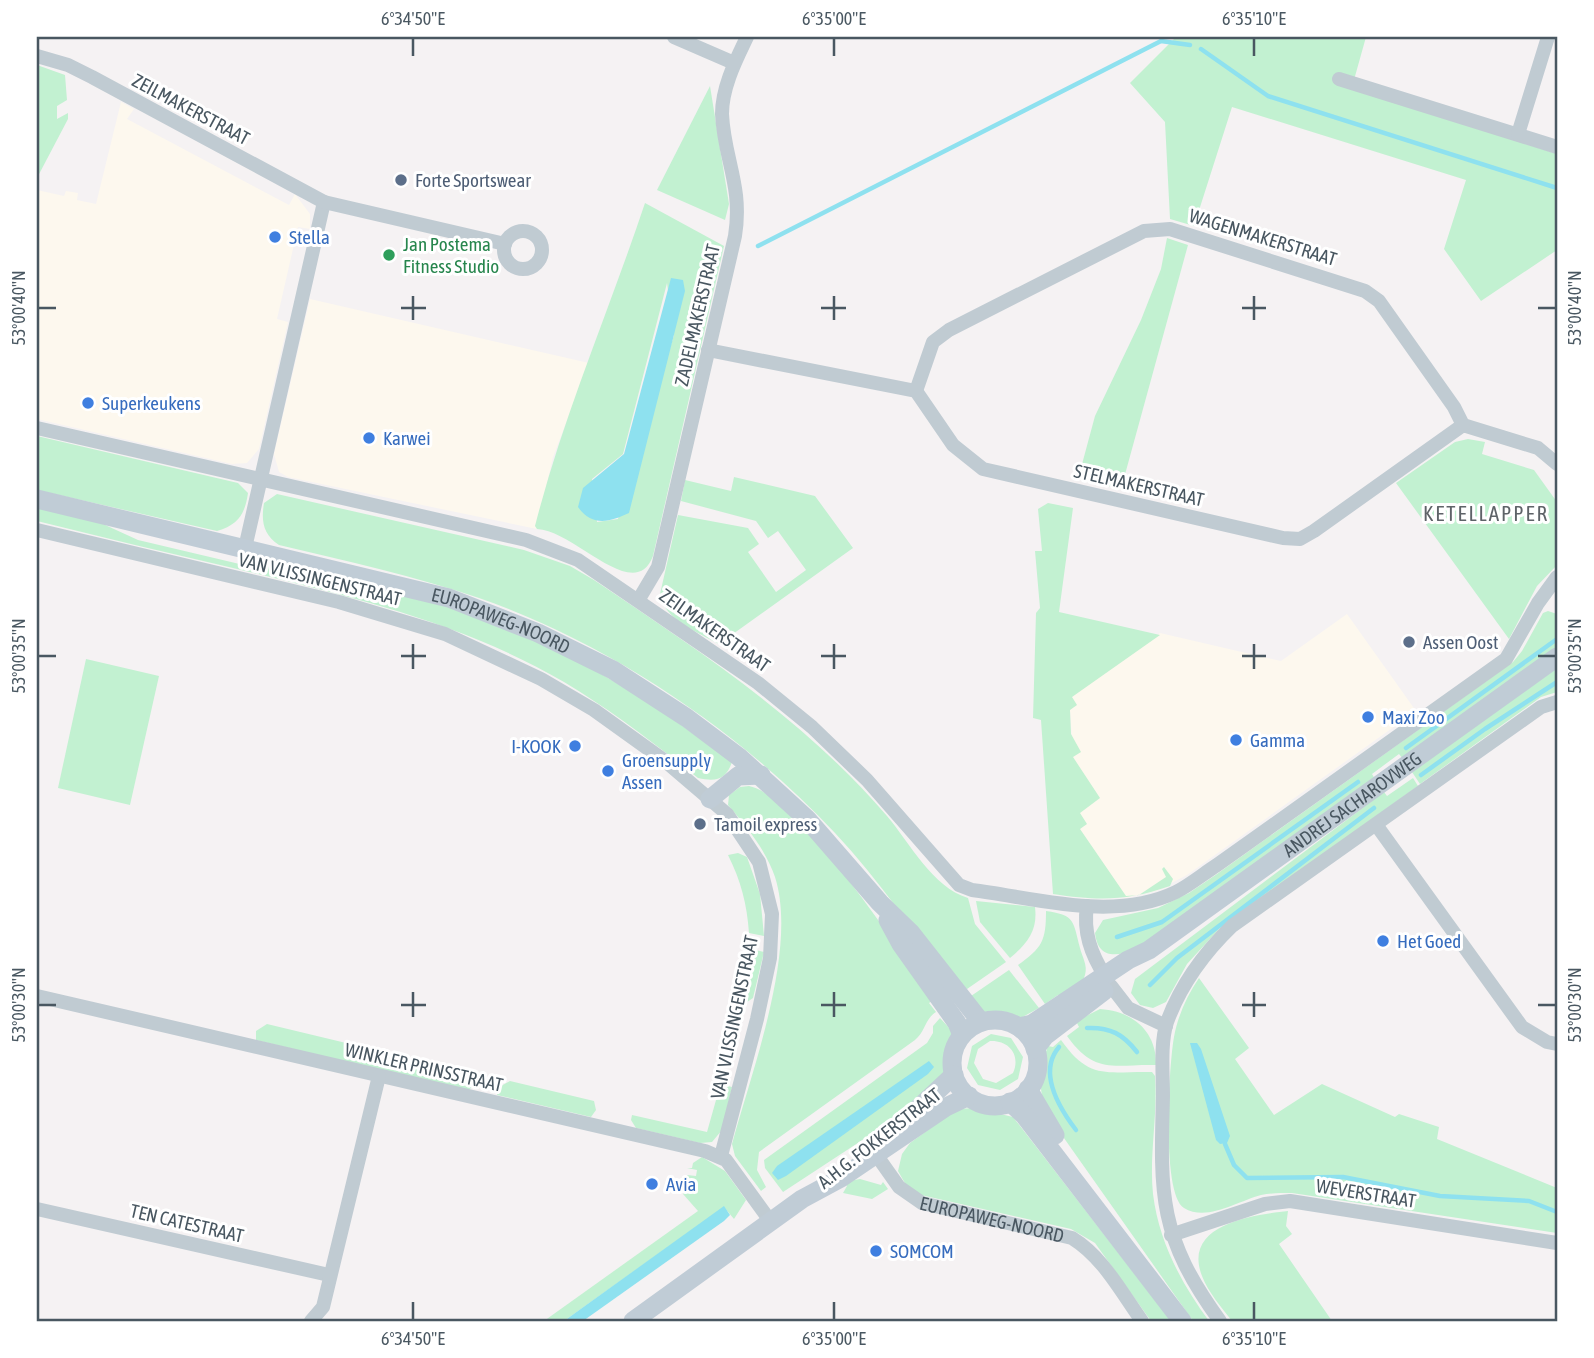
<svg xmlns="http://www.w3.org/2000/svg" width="1594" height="1358" font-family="'Asap Condensed',sans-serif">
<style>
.commercial{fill:#fdf8ee}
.green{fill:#c2f1d1;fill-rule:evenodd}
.water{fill:#8ee1ef}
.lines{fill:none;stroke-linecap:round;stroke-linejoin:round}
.stream{stroke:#8ee1ef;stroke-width:4.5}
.street{stroke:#c0cbd2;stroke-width:14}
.secondary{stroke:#c0ccd6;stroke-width:19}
.ticks{fill:none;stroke:#495761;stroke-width:2.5}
.service-dot{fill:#5c6f8a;stroke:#fff;stroke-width:2.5}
.shop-dot{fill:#3f7fe0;stroke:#fff;stroke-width:2.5}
.leisure-dot{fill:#2e9e5b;stroke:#fff;stroke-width:2.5}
.labels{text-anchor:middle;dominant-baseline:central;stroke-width:6;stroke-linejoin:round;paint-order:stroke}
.street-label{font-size:19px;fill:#495761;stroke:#fff}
.service-label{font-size:19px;fill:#4e5e75;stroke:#fff;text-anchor:start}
.shop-label{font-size:19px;fill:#366cbe;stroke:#fff;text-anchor:start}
.leisure-label{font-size:19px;fill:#27864d;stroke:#fff;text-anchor:start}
.neighbourhood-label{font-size:21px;letter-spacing:2px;fill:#5e6368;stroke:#fff}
.neatline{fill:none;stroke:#495761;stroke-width:2.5}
.ticks-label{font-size:18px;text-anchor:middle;fill:#495761}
</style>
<rect width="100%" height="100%" fill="#f5f2f3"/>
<g class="commercial">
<polygon points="121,102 134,109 127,119 289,205 295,194 310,214 310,229 298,227 277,319 288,322 259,449 247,463 232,464 37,419 37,190 64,196 66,191 78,193 77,200 96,204"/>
<polygon points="310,299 589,363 553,457 537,529 288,477 279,472 274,454"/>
<polygon points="1347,614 1416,711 1187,875 1156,891 1125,898 1078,829 1069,696 1160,633 1281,661"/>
</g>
<g class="green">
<polygon points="1176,37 1366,37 1352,87 1557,154 1557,250 1481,301 1444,249 1466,180 1232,107 1194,226 1170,219 1165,122 1130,83"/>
<polygon points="37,65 65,75 67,100 57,106 57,119 68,113 68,119 37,178"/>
<polygon points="710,86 729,204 725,220 657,190"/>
<path d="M645 203 724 246 653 556C634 605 576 531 537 529L535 526C563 416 609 311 645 203ZM667 283 674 335 618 519 597 522 592 479 623 454Z"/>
<polygon points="1167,238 1188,245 1121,489 1078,479 1095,416 1141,320 1161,269"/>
<path d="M37 436 238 483 248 493C245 514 238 525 217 531L37 490Z"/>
<polygon points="1468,439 1485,442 1482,454 1534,470 1557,502 1557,565 1537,586 1509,639 1396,483 1455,442"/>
<path d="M734 477 815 496 853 548 719 644C699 633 663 619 660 594L678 515 748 528 759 544 748 552 776 592 806 570 778 531 768 538 756 521 681 501 685 480 731 491Z"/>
<path d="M277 494 524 550 570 566 594 580C698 650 804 719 887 816 910 843 932 887 968 898L975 924 1006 962 967 989 953 983C915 933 878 879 835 833 742 733 609 643 479 598 414 576 347 561 279 545 263 534 261 521 264 503Z"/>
<path d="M1048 503 1073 508 1059 612 1160 635 1072 697 1077 705 1070 710 1071 734 1081 752 1073 757 1100 798 1080 813 1087 824 1080 829 1126 896 1139 895 1166 877 1162 869 1164 867 1173 879 1170 886C1127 901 1099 901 1053 894L1041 720 1033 718 1036 613 1040 608 1035 551H1042L1038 509Z"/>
<path d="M37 507 103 524 138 540 248 566H293L436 602 516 632 589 667 651 703 732 762C726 780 716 782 698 778 655 744 611 710 564 682 461 622 348 596 233 568 168 553 102 537 37 521Z"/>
<path d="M1548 611 1557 614V648L1403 759 1399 754 1372 774 1375 779 1136 949C1116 957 1098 959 1095 933L1103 920 1158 908 1189 893 1217 874 1513 662 1522 651 1543 613Z"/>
<polygon points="86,659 159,676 130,805 58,788"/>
<polygon points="1557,668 1557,692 1541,697 1420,784 1412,772"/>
<polygon points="1413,778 1418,786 1220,928 1187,964 1166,1002 1153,1008 1140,1005 1131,993 1135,979 1384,792 1387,796"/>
<path d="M749 786C801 797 900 954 935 999L929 1003 936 1012C925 1019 925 1032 915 1040L759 1152 757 1170 766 1187 761 1191 735 1156 732 1144C752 1070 798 949 775 877 766 850 746 826 728 805L729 795 740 787Z"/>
<path d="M738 853 747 857 760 894 764 936 749 933C747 904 741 881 728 855Z"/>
<path d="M976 901 1035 907C1038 931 1027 944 1010 958L980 922Z"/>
<path d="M1046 911C1076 915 1073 922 1080 948 1082 957 1088 965 1085 975 1082 986 1070 993 1062 1000L1058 995 1045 1004 1018 965C1042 948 1046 941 1046 911Z"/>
<polygon points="747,948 764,952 753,998 747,1002 739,1000 737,995"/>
<polygon points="1009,970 1039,1008 1017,1020 979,1011 971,996"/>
<path d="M1199 978 1249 1048 1235 1059 1274 1115 1322 1084 1395 1117 1399 1114 1439 1127 1437 1139 1557 1188V1233L1292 1193C1282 1193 1271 1193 1261 1195 1238 1201 1207 1222 1184 1208 1161 1194 1169 1064 1174 1037 1178 1015 1187 996 1199 978Z"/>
<path d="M1100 1009C1133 1011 1157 1032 1156 1065 1113 1064 1095 1075 1067 1036L1079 1027 1076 1021Z"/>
<polygon points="940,1018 952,1031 945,1073 902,1114 783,1192 765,1168 764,1160 927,1043 933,1033 933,1026"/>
<polygon points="267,1024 471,1073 471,1088 467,1091 256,1040 256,1031"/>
<path d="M991 1034 1011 1038 1023 1057 1018 1079 1000 1090 978 1085 967 1068 972 1046ZM990 1041C1009 1040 1021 1055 1013 1073L996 1083 983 1079 974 1063 978 1049Z"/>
<path d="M1061 1040C1090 1081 1106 1071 1152 1072L1155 1076C1158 1115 1149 1155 1153 1194 1159 1242 1181 1283 1209 1321H1193L1047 1114C1038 1091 1039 1069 1048 1046L1053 1047Z"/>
<polygon points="510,1081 594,1101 596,1110 591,1117 497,1095 499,1087"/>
<polygon points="715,1083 732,1087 722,1130 712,1142 700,1143 636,1128 631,1120 632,1115 707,1132 718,1093"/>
<polygon points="975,1108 1013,1117 1171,1321 1151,1321 1095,1243 1071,1229 921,1195 906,1185 898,1171 902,1154 910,1143 957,1109"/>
<polygon points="702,1157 725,1171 746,1200 734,1219 724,1207 564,1321 544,1321 698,1211 683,1194 687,1175 696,1176 697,1170 687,1168 692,1168 693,1163"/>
<polygon points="860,1179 881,1185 883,1182 888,1189 872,1199 843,1193 847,1186 844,1182"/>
<path d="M1288 1211 1286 1226 1292 1234 1279 1244 1332 1321H1232C1222 1308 1208 1292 1202 1276 1182 1225 1251 1215 1288 1211Z"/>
</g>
<g class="water">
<path d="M671 278 683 280 685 291 629 513C610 522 592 527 578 507L583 488 624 454Z"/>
<polygon points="1190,1043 1197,1043 1201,1049 1230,1136 1227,1143 1220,1144 1216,1140"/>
<polygon points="929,1061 934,1067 928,1074 786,1176 778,1180 772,1173 777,1166"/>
<polygon points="724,1206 730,1215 724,1221 583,1321 564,1321"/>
</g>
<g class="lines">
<g class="stream">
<polyline points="1201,49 1268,96 1557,188"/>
<polyline points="758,246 1161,41 1190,45"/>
<polyline points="1406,748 1557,639"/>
<polyline points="1421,775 1485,729 1557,682"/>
<polyline points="1117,937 1162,922 1358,782"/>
<polyline points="1150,985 1177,958 1374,808"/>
<path d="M1087 1028C1110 1027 1123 1034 1137 1052"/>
<path d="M1059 1047C1037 1073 1060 1109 1076 1130"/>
<polyline points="1225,1144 1234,1165 1247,1178 1343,1177 1440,1196 1529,1201 1557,1212"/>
</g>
<g class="street">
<polyline points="674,37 734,63"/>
<polyline points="37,56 68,65 92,77 324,202 245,548"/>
<polyline points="1339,79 1557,147"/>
<polyline points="1518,134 1548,37"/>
<polyline points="324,202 505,244"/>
<circle cx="523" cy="250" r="19"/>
<polyline points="708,350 916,391 953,445 983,469 1283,538 1300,539 1314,531 1463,425 1538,448 1557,464"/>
<polyline points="916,391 933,342 949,330 1144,231 1170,229 1365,291 1379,301 1454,407 1463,425"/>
<path d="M37 428 526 540 578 560 758 683 812 727 867 780 959 885 972 890C1036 898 1114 922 1176 892 1190 885 1203 874 1217 865L1506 659 1538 603 1557 577"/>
<polyline points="37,530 339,602 445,634 541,679 594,710 665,761 727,814 759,862 772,914 770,958 757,1019 721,1156"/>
<path d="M639 599 658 567 735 236C743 186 724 159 722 114 722 87 736 60 747 37"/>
<polyline points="1377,826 1522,1027 1547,1042 1557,1044"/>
<path d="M1087 906C1083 932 1091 954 1105 976"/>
<polyline points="1111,986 1128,1008 1166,1026"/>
<polyline points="37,996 705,1151 726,1160 771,1222"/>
<path id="s1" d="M870 1146 899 1187 922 1203 1072 1238C1103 1257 1121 1292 1142 1321"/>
<polyline points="37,1209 329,1275"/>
<polyline points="1171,1235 1265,1204 1290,1201 1557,1243"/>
<polyline points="311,1321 323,1307 379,1076"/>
<path d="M1220 1321C1159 1237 1160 1196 1163 1096 1163 1074 1160 1043 1167 1022 1181 984 1203 954 1232 926L1541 707 1557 702"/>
</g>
<g class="secondary">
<path id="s2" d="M37 499 449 598 538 633 613 670 687 718 739 757 807 819 880 903 911 933 981 1022"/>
<polyline points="710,799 738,776 761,775"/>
<polyline points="888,920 901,944 957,1023 962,1035"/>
<circle cx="995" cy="1063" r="43"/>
<path id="s3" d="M1019 1027 1032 1024 1128 960 1149 950 1557 657"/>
<polyline points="1035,1049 1045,1036 1104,991"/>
<polyline points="1028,1089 1055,1135"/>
<polyline points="1010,1102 1024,1115 1182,1321"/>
<polyline points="906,1120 954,1075"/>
<polyline points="633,1321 802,1199 841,1178 946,1107 969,1096"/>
</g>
</g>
<path class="ticks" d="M413 38V56M834 38V56M1254 38V56M413 296V320M834 296V320M1254 296V320M38 308H56M401 308H426M821 308H846M1242 308H1266M1538 308H1556M413 644V669M834 644V669M1254 644V669M38 656H56M401 656H426M821 656H846M1242 656H1266M1538 656H1556M413 992V1017M834 992V1017M1254 992V1017M38 1005H56M401 1005H426M821 1005H846M1242 1005H1266M1538 1005H1556M413 1302V1320M834 1302V1320M1254 1302V1320"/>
<g class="service-dot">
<circle cx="401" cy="180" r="7"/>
<circle cx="1409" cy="642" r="7"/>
<circle cx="700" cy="824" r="7"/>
</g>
<g class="shop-dot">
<circle cx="275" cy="237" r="7"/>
<circle cx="88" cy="403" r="7"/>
<circle cx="369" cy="438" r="7"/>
<circle cx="1368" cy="717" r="7"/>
<circle cx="1236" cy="740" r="7"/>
<circle cx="575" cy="746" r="7"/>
<circle cx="608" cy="771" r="7"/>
<circle cx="1383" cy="941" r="7"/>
<circle cx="652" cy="1184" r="7"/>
<circle cx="876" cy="1251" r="7"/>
</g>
<circle class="leisure-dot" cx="389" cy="255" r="7"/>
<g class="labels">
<g class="street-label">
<text transform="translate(191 109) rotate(28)">ZEILMAKERSTRAAT</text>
<text transform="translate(1263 237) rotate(17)">WAGENMAKERSTRAAT</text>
<text transform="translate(697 315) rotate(-77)">ZADELMAKERSTRAAT</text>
<text transform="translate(1139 485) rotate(13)">STELMAKERSTRAAT</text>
<text transform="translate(320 579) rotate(14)">VAN VLISSINGENSTRAAT</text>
<text stroke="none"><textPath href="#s2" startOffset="480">EUROPAWEG-NOORD</textPath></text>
<text transform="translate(715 630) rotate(35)">ZEILMAKERSTRAAT</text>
<text stroke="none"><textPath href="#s3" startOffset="402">ANDREJ SACHAROVWEG</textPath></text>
<text transform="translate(734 1017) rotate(-78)">VAN VLISSINGENSTRAAT</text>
<text transform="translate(424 1067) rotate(13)">WINKLER PRINSSTRAAT</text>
<text transform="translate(879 1138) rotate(-38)">A.H.G. FOKKERSTRAAT</text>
<text transform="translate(1366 1193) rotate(9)">WEVERSTRAAT</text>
<text stroke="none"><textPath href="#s1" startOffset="150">EUROPAWEG-NOORD</textPath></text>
<text transform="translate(187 1223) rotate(13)">TEN CATESTRAAT</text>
</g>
<g class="service-label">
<text x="415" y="180">Forte Sportswear</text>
<text x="1423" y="642">Assen Oost</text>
<text x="714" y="824">Tamoil express</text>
</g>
<g class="shop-label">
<text x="289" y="237">Stella</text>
<text x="102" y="403">Superkeukens</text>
<text x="383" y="438">Karwei</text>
<text x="1382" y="717">Maxi Zoo</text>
<text x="1250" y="740">Gamma</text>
<text x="561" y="746" text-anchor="end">I-KOOK</text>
<text x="622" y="760">Groensupply<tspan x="622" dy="22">Assen</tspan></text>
<text x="1397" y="941">Het Goed</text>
<text x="666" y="1184">Avia</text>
<text x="890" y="1251">SOMCOM</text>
</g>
<g class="leisure-label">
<text x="403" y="244">Jan Postema<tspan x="403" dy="22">Fitness Studio</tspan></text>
</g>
<g class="neighbourhood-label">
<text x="1486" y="513">KETELLAPPER</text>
</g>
</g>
<rect width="1594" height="1358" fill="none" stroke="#ffffff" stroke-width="77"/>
<rect x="38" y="38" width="1518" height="1282" class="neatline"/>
<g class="ticks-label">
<text x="413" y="25">6°34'50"E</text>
<text x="834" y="25">6°35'00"E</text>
<text x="1254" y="25">6°35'10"E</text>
<text transform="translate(19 308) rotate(-90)" y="6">53°00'40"N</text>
<text transform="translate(1575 308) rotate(-90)" y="6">53°00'40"N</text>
<text transform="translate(19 656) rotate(-90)" y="6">53°00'35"N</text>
<text transform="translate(1575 656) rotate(-90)" y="6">53°00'35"N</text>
<text transform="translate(19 1005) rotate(-90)" y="6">53°00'30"N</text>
<text transform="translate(1575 1005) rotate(-90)" y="6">53°00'30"N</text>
<text x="413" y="1345">6°34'50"E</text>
<text x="834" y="1345">6°35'00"E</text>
<text x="1254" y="1345">6°35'10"E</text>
</g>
</svg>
